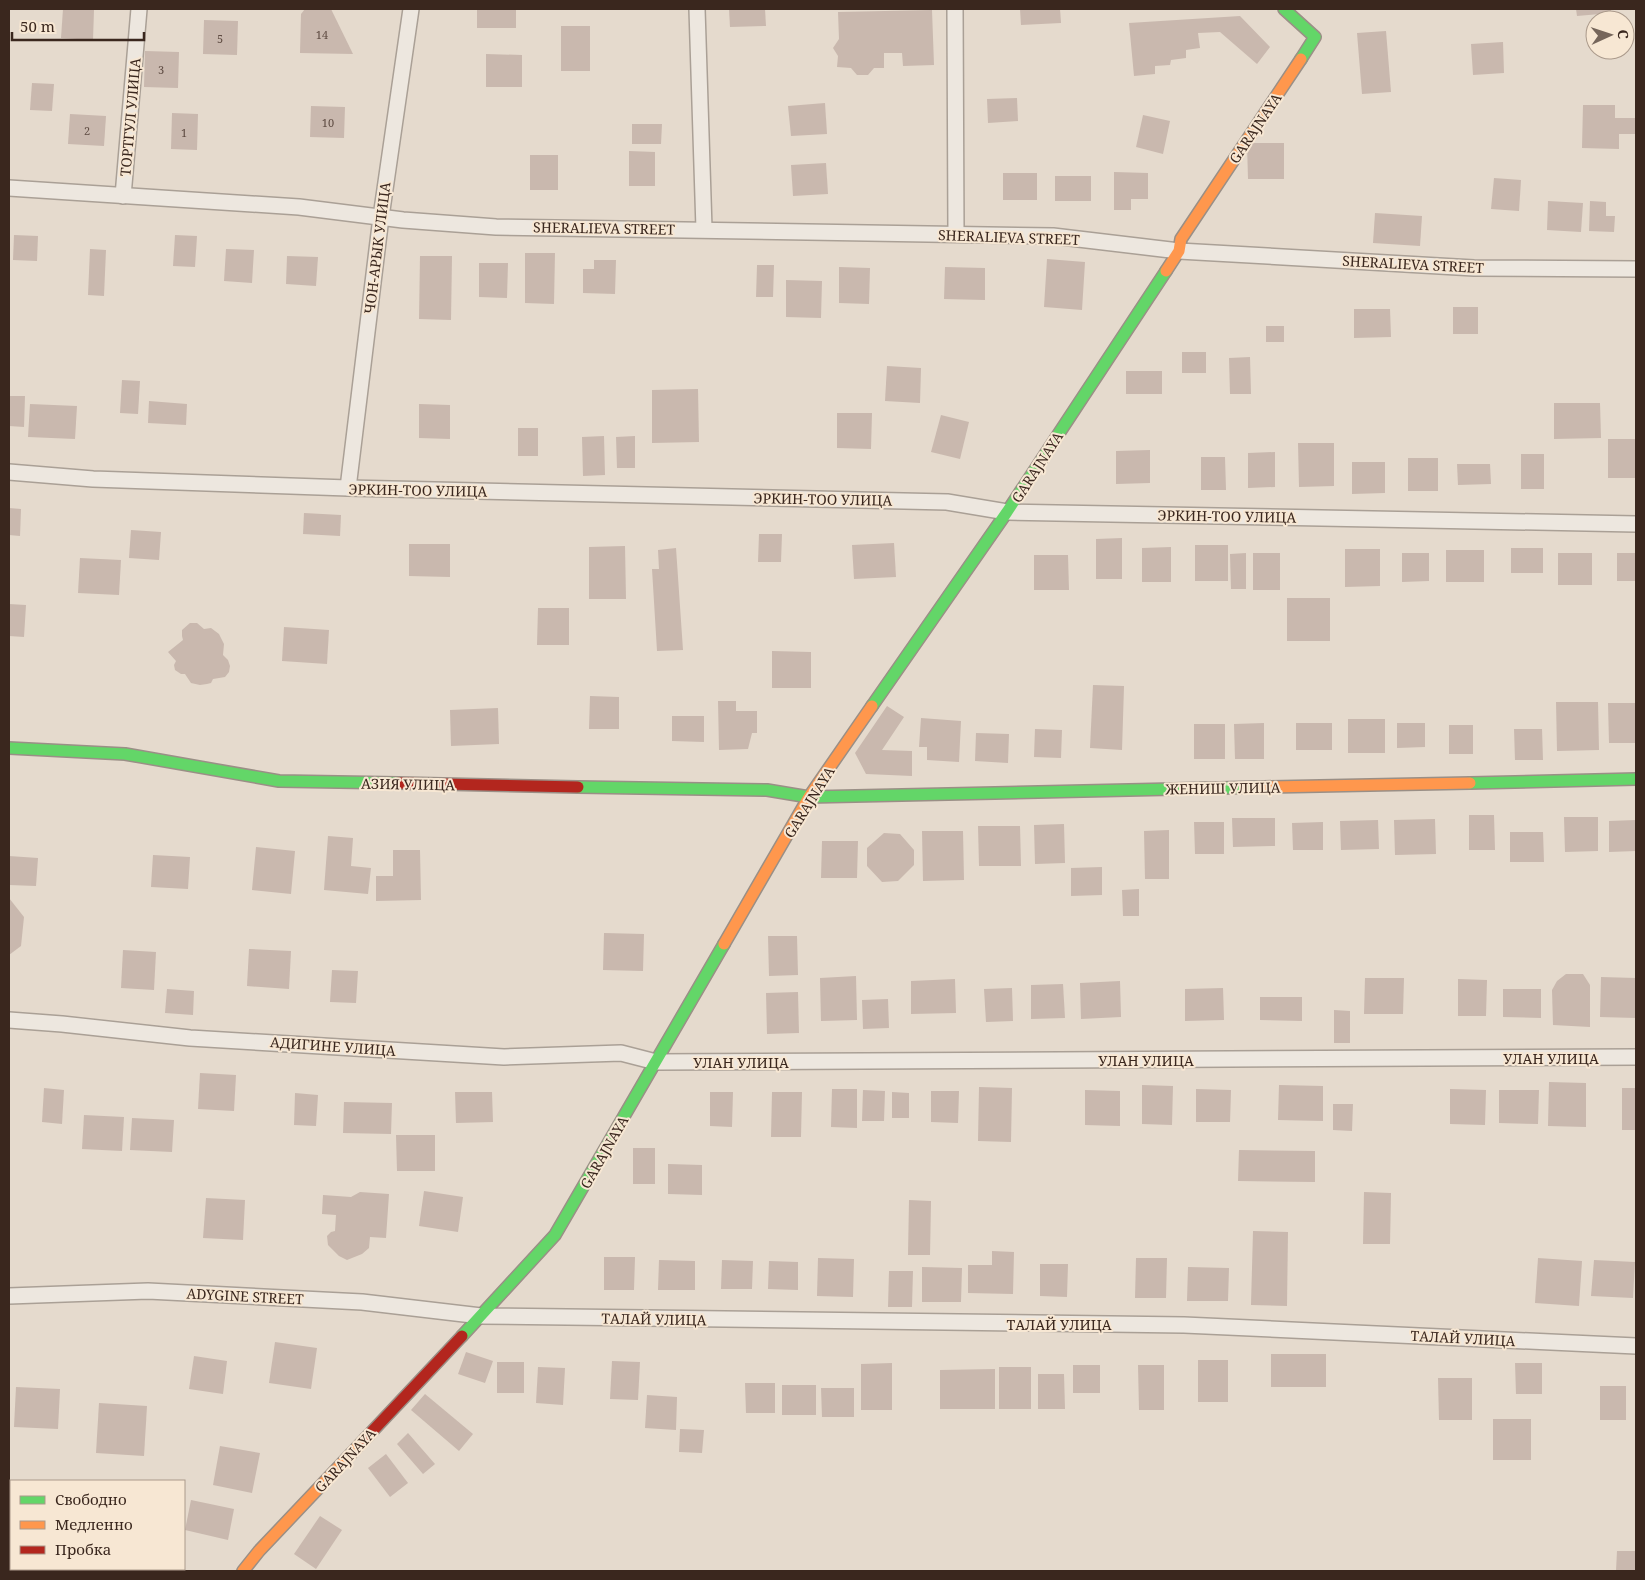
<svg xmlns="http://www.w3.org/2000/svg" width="1645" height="1580" font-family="'Noto Serif',serif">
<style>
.building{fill:#c9b8ae}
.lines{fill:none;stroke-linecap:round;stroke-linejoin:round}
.street-casing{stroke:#aaa096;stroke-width:18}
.fast-casing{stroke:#9a8f86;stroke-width:14}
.slow-casing{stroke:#9a8f86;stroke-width:14}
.jam-casing{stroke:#9a8f86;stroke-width:14}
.street{stroke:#ede7df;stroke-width:15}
.fast{stroke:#63d668;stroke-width:11}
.slow{stroke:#ff974d;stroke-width:11}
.jam{stroke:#b3261e;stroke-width:11}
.labels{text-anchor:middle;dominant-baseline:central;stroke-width:4;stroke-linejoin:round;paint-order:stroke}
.number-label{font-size:11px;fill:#5e4b42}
.street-label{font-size:14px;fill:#3a271e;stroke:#f7e7d3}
</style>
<rect width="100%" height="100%" fill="#e5dacd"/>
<g class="building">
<polygon points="63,9 94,10 93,40 61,38"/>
<polygon points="305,9 331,9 353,54 300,53 301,14"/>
<rect x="477" y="9" width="39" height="19"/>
<polygon points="729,9 765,9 766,26 730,27"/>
<polygon points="1020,9 1060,9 1061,23 1021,25"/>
<polygon points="1576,9 1611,9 1611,13 1577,16"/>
<polygon points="932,10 934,65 903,66 902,53 884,53 884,68 874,68 868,75 857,75 851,68 837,67 838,56 833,48 839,39 838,12"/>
<polygon points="1240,16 1270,47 1257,64 1220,32 1198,33 1200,48 1186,50 1186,58 1171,60 1170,65 1155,66 1155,74 1134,76 1129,23"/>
<polygon points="204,20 238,21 237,55 203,54"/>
<rect x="561" y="26" width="29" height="45"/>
<polygon points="1386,31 1391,92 1362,94 1357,33"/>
<polygon points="1503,42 1504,73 1473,75 1471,44"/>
<polygon points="145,51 179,52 178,88 144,87"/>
<polygon points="486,54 522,55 522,87 486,87"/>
<polygon points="32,83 54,84 52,111 30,110"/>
<polygon points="1017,98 1018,121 988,123 987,99"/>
<polygon points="825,103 827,134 791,136 788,106"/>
<polygon points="1583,105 1615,105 1615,118 1635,118 1635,134 1619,134 1619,149 1582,148"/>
<polygon points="311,106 345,107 344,138 310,137"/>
<polygon points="172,113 198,114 197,150 171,149"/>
<polygon points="70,114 106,116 104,146 68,144"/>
<polygon points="1143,115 1170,121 1163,154 1136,147"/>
<polygon points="632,124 662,124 661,144 632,144"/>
<polygon points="1247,143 1284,143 1284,179 1248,179"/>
<polygon points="629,151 655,152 655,186 629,186"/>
<rect x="530" y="155" width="28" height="35"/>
<polygon points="826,163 828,194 793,196 791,165"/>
<polygon points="1114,172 1148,173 1148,199 1131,199 1131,210 1114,210"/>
<rect x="1003" y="173" width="34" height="27"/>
<rect x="1055" y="176" width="36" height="25"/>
<polygon points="1494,178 1521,180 1519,211 1491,209"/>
<polygon points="1548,201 1583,203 1581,232 1547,230"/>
<polygon points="1590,201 1606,202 1606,216 1615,216 1614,232 1589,231"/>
<polygon points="1375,213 1422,216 1420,246 1373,243"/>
<polygon points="14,235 38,236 37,261 13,260"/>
<polygon points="175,235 197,236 195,267 173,266"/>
<polygon points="90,249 106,250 104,296 88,295"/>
<polygon points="226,249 254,250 252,283 224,281"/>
<polygon points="525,253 555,253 554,304 525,303"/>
<polygon points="287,256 318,257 316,286 286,284"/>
<polygon points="420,256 452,256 451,320 419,319"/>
<polygon points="1047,259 1085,262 1082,310 1044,307"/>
<polygon points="594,260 616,260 615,294 583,293 583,269 594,269"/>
<polygon points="479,263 508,263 507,298 479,297"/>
<polygon points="757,265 774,265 773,297 756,297"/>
<polygon points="839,267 870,268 869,304 839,303"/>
<polygon points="945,267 985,268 985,300 944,299"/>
<polygon points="786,280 822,281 821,318 786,317"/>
<rect x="1453" y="307" width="25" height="27"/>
<polygon points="1354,309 1390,309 1391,337 1354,338"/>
<rect x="1266" y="326" width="18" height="16"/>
<rect x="1182" y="352" width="24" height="21"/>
<polygon points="1250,357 1251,394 1230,394 1229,358"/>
<polygon points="887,366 921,368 920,403 885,401"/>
<rect x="1126" y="371" width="36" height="23"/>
<polygon points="122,380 140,381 138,414 120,413"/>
<polygon points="698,389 699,442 652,443 652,390"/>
<polygon points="9,396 25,396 24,427 9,426"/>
<polygon points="149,401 187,404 186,425 148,423"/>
<polygon points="1554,403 1600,403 1601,438 1554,439"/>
<polygon points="30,404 77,406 75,439 28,437"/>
<polygon points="419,404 450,405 450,439 419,438"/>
<polygon points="837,413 872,413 871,449 837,448"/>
<polygon points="941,415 969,422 960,459 931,452"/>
<rect x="518" y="428" width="20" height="28"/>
<polygon points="604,436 605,475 583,476 582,437"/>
<polygon points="635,436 635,468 617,468 616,437"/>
<rect x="1608" y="439" width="28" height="39"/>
<polygon points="1298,443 1334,443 1334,486 1299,487"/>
<polygon points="1150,450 1150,483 1116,484 1116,451"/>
<polygon points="1275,452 1275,487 1248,488 1248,453"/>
<rect x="1521" y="454" width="23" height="35"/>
<polygon points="1201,457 1225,457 1226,490 1201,490"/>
<rect x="1408" y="458" width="30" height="33"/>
<polygon points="1352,462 1385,462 1385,493 1352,494"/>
<polygon points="1457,464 1490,464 1491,484 1458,485"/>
<polygon points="9,508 21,509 20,536 9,535"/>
<polygon points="304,513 341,515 340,536 303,534"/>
<polygon points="131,530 161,532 159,560 129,558"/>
<polygon points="759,534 782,534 781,562 758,562"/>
<polygon points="1122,538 1122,579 1096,579 1096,539"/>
<polygon points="894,543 896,577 854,579 852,545"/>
<polygon points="409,544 450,544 450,577 409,576"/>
<rect x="1195" y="545" width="33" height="36"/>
<polygon points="625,546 626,599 589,599 589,547"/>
<polygon points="1171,547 1171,582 1142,582 1142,548"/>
<polygon points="676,548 683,650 657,651 652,569 659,569 658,550"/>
<rect x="1511" y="548" width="32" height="25"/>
<polygon points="1345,549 1380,549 1380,586 1345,587"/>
<rect x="1446" y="550" width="38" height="32"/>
<polygon points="1246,553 1246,589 1231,589 1230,554"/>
<rect x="1253" y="553" width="27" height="37"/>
<polygon points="1402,553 1429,553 1429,581 1402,582"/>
<rect x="1558" y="553" width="34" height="32"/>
<rect x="1617" y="553" width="19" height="28"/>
<polygon points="1034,555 1068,555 1069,590 1034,590"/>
<polygon points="80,558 121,560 119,595 78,593"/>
<rect x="1287" y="598" width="43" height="43"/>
<polygon points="9,604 26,605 24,637 9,636"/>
<polygon points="538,608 569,608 569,645 537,645"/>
<polygon points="190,623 197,623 204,629 211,628 219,634 224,644 223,655 228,660 230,666 229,672 225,677 213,679 211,683 207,684 200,685 191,683 185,674 181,674 175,670 174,665 176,661 168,652 183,640 182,636 182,630"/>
<polygon points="284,627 329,630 327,664 282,661"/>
<polygon points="772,651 811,652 811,688 772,688"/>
<polygon points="1093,685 1124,686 1122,750 1090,748"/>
<polygon points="590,696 619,697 619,729 589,729"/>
<polygon points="718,701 736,701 736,711 757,711 757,733 752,733 748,749 719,750"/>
<polygon points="1556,702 1598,702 1599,750 1557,751"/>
<polygon points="1608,703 1636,703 1636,743 1609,743"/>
<polygon points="887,706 904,717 882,750 912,751 912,776 866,774 855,753"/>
<polygon points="498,708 499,744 451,746 450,710"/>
<polygon points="672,716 704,716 704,742 672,741"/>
<polygon points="921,718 961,721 959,762 927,760 927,747 919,747"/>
<rect x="1348" y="719" width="37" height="34"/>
<polygon points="1264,723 1264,759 1235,759 1234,724"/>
<rect x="1296" y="723" width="36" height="27"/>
<polygon points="1397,723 1425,723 1425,747 1397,748"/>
<rect x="1194" y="724" width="31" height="35"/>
<rect x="1449" y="725" width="24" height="29"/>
<polygon points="1035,729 1062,730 1061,758 1034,757"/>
<polygon points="1514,729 1542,729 1543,760 1515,760"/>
<polygon points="976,733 1009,734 1008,763 975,761"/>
<polygon points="1469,815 1494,815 1495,850 1469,850"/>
<polygon points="1564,817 1598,817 1598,851 1565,852"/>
<polygon points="1232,818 1275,818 1275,846 1233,847"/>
<polygon points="1435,819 1436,854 1395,855 1394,820"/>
<polygon points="1378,820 1379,849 1341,850 1340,821"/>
<polygon points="1636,820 1636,851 1609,852 1609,821"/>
<polygon points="1194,822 1224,822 1224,854 1195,854"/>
<polygon points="1323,822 1323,850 1293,850 1292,823"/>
<polygon points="1064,824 1065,863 1035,864 1034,825"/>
<polygon points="978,826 1020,826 1021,866 979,866"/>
<polygon points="1169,830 1169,879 1145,879 1144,831"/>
<polygon points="922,831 963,831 964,880 923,881"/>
<polygon points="1510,832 1543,832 1544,862 1510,862"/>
<polygon points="884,833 900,834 914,850 914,865 898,881 882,882 867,866 867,848"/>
<polygon points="328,836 353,838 351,866 371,868 368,894 324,890"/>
<polygon points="822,841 858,841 857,878 821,878"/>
<polygon points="256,847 295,851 291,894 252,890"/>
<polygon points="393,850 420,850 421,900 376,901 376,876 393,876"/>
<polygon points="153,855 190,857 188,889 151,887"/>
<polygon points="9,856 38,858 36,886 9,885"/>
<polygon points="1102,867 1102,895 1071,896 1071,868"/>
<polygon points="1139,889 1139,916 1123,916 1122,890"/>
<polygon points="9,898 24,917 21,946 9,955"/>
<polygon points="604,933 644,934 643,971 603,970"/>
<polygon points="768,936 797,936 798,975 769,976"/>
<polygon points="249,949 291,951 289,989 247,986"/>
<polygon points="123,950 156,952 154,990 121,988"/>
<polygon points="332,970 358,971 356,1003 330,1002"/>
<polygon points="1566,974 1583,974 1590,985 1590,1027 1553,1025 1552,990 1557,981"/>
<polygon points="856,976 857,1020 821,1021 820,978"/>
<polygon points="1601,977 1636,978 1636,1018 1600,1017"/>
<polygon points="1365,978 1404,978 1403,1014 1364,1014"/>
<polygon points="955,979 956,1013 911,1014 911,981"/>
<polygon points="1458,979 1487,980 1486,1016 1458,1016"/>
<polygon points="1120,981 1121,1017 1081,1019 1080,983"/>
<polygon points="1063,984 1065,1018 1031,1019 1031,985"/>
<polygon points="1012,988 1013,1021 986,1022 984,989"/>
<polygon points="1223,988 1224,1020 1185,1021 1185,989"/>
<polygon points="167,989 194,991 193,1015 165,1013"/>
<polygon points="1503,989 1541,989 1541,1018 1503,1017"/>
<polygon points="798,992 799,1033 767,1034 766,993"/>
<polygon points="1260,997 1302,997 1302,1021 1260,1020"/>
<polygon points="888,999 889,1028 863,1029 862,1000"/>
<polygon points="1334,1010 1350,1011 1350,1043 1334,1043"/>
<polygon points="200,1073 236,1075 234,1111 198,1109"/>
<polygon points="1549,1082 1586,1083 1586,1127 1548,1126"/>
<polygon points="1142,1085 1173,1086 1172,1125 1142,1124"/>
<polygon points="1279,1085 1323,1086 1323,1121 1278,1120"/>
<polygon points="979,1087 1012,1088 1011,1142 978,1141"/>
<polygon points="44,1088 64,1090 62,1124 42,1122"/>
<rect x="1622" y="1088" width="14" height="42"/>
<polygon points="832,1089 857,1089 857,1128 831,1127"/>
<polygon points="1196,1089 1231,1090 1230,1122 1196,1122"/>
<polygon points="1450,1089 1486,1090 1485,1125 1450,1124"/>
<polygon points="863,1090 885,1091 884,1121 862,1121"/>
<polygon points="1085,1090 1120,1091 1120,1126 1085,1125"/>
<polygon points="1499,1090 1539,1090 1538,1124 1499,1123"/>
<polygon points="931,1091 959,1091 958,1123 931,1122"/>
<polygon points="455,1092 492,1092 493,1122 456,1123"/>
<polygon points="710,1092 733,1092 732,1127 710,1126"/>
<polygon points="772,1092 802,1092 801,1137 771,1137"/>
<polygon points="892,1092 909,1093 909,1118 892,1118"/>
<polygon points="295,1093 318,1095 316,1126 294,1125"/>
<polygon points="344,1102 392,1103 391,1134 343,1133"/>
<polygon points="1333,1104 1353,1104 1352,1131 1333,1130"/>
<polygon points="84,1115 124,1117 122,1151 82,1149"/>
<polygon points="132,1118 174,1120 172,1152 130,1150"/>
<polygon points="396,1135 435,1135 435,1171 397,1171"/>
<rect x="633" y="1148" width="22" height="36"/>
<polygon points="1239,1150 1315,1151 1315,1182 1238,1181"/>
<polygon points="668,1164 702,1165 702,1195 668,1194"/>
<polygon points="424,1191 463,1197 458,1232 419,1226"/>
<polygon points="360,1192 389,1194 386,1238 370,1237 369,1248 362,1254 347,1260 339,1256 328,1245 327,1236 331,1232 335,1231 336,1215 322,1214 323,1195 351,1197"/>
<polygon points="1364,1192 1391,1193 1390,1244 1363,1244"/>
<polygon points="206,1198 245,1200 243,1240 203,1238"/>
<polygon points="909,1200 931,1201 930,1255 908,1255"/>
<polygon points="1253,1231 1288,1232 1287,1306 1251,1305"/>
<polygon points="992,1251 1014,1252 1013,1294 968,1293 968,1265 992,1265"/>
<polygon points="604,1257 635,1257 634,1290 604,1290"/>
<polygon points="818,1258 854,1259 853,1297 817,1296"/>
<polygon points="1136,1258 1167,1258 1166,1298 1135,1298"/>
<polygon points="1538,1258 1582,1261 1579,1306 1535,1303"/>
<polygon points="659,1260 695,1261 695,1290 658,1290"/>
<polygon points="722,1260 753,1261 752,1289 721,1289"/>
<polygon points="1594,1260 1635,1262 1633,1298 1591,1296"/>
<polygon points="769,1261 798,1262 798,1290 768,1289"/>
<polygon points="1040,1264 1068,1264 1067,1297 1040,1296"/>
<polygon points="922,1267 962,1268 961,1302 922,1302"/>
<polygon points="1188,1267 1229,1268 1228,1301 1187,1301"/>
<polygon points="889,1271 913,1271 912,1307 888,1307"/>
<polygon points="275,1342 317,1348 311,1389 269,1383"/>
<polygon points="466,1352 493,1361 485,1383 458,1374"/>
<rect x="1271" y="1354" width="55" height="33"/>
<polygon points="194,1356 227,1361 223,1394 189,1389"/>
<rect x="1198" y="1360" width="30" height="42"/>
<polygon points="612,1361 640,1362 638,1400 610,1399"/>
<rect x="497" y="1362" width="27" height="31"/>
<polygon points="892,1363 892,1410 861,1410 861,1364"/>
<polygon points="1515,1363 1542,1363 1542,1394 1516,1394"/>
<rect x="1073" y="1365" width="27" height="28"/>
<polygon points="1138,1365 1164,1365 1164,1410 1139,1410"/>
<polygon points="538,1367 565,1368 563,1405 536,1403"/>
<rect x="999" y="1367" width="32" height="42"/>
<polygon points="995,1369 995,1409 940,1409 940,1370"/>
<polygon points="1038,1374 1064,1374 1065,1409 1038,1409"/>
<polygon points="1438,1378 1472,1378 1472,1420 1439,1420"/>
<polygon points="745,1383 775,1383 775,1413 746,1413"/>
<rect x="782" y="1385" width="34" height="30"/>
<rect x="1600" y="1386" width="26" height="34"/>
<polygon points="16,1387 60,1389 58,1429 14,1427"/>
<polygon points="821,1388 854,1388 854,1417 822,1417"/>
<polygon points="425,1394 473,1434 459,1451 411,1410"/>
<polygon points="647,1395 677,1397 676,1430 645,1428"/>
<polygon points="99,1403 147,1406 144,1456 96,1453"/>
<rect x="1493" y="1419" width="38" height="41"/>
<polygon points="680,1429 704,1430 702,1453 679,1452"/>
<polygon points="408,1433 435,1464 423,1474 397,1444"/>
<polygon points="220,1446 260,1453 252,1493 213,1485"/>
<polygon points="386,1454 408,1483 390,1497 368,1468"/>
<polygon points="191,1500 234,1509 228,1540 185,1530"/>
<rect x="9" y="1505" width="2" height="38"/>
<polygon points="320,1516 342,1530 316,1569 294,1554"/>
<polygon points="1617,1551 1636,1551 1636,1571 1616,1571"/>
</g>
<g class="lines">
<defs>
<g id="street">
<polyline points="697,9 704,229"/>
<polyline points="955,9 956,234"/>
<polyline points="9,188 299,207 403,220 496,227 1053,236 1179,251 1474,268 1636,269"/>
<polyline points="123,196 139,9"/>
<polyline points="9,472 93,479 348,488 947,502 1007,512 1636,524"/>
<polyline points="348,488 381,217 411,9"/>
<polyline points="9,1020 62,1024 190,1038 504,1057 621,1053 656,1062 1636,1057"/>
<polyline points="9,1296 148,1291 362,1302 481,1316 1184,1325 1636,1346"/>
</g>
<g id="fast">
<polyline points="1284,9 1315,37 1301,59"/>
<polyline points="872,706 1007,512 1166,271"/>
<polyline points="9,748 125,754 279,781 398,783"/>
<polyline points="1470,783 1636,779"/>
<polyline points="578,787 767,790 809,797 1264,787"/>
<polyline points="462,1336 555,1235 724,944"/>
</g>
<g id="slow">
<polyline points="1166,271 1179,251 1181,239 1301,59"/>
<polyline points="1264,787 1470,783"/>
<polyline points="724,944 809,797 872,706"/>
<polyline points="243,1571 259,1551 365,1439"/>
</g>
<g id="jam">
<polyline points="398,783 578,787"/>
<polyline points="365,1439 462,1336"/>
</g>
</defs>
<use href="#street" class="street-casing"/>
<use href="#fast" class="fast-casing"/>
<use href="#slow" class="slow-casing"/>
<use href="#jam" class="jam-casing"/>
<use href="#street" class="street"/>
<use href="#fast" class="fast"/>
<use href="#slow" class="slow"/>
<use href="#jam" class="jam"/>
</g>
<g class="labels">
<g class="number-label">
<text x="322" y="34">14</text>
<text x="220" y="38">5</text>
<text x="161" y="69">3</text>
<text x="328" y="122">10</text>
<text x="87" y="130">2</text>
<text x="184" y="132">1</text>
</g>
<g class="street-label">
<text transform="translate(130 117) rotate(-85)">ТОРТГУЛ УЛИЦА</text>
<text transform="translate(1255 128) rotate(-56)">GARAJNAYA</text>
<text transform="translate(604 228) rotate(1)">SHERALIEVA STREET</text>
<text transform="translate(1009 237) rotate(2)">SHERALIEVA STREET</text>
<text transform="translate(377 248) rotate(-83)">ЧОН-АРЫК УЛИЦА</text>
<text transform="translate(1413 264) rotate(3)">SHERALIEVA STREET</text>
<text transform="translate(1037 467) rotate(-57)">GARAJNAYA</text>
<text transform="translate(418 490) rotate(1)">ЭРКИН-ТОО УЛИЦА</text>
<text transform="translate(823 499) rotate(1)">ЭРКИН-ТОО УЛИЦА</text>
<text transform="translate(1227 516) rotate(1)">ЭРКИН-ТОО УЛИЦА</text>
<text transform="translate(408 784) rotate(1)">АЗИЯ УЛИЦА</text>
<text transform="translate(1223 788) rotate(-1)">ЖЕНИШ УЛИЦА</text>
<text transform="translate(809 802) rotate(-58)">GARAJNAYA</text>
<text transform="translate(333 1046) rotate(4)">АДИГИНЕ УЛИЦА</text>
<text x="1551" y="1058">УЛАН УЛИЦА</text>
<text x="1146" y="1060">УЛАН УЛИЦА</text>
<text x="741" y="1062">УЛАН УЛИЦА</text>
<text transform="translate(604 1152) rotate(-60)">GARAJNAYA</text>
<text transform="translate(245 1296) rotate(3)">ADYGINE STREET</text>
<text transform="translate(654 1319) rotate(1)">ТАЛАЙ УЛИЦА</text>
<text x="1059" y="1324">ТАЛАЙ УЛИЦА</text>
<text transform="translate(1463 1338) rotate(3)">ТАЛАЙ УЛИЦА</text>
<text transform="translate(345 1460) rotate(-47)">GARAJNAYA</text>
</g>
</g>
<rect width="1645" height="1580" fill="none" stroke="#3a271e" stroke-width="20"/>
<rect x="10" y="1480" width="175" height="90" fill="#f7e7d3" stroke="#ab9a8b"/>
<rect x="20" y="1496" width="25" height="8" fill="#63d668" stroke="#ab9a8b"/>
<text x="55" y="1505" font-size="15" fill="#3a271e">Свободно</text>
<rect x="20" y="1521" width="25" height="8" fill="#ff974d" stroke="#ab9a8b"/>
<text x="55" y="1530" font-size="15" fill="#3a271e">Медленно</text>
<rect x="20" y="1546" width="25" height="8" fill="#b3261e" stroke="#ab9a8b"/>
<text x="55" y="1555" font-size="15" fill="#3a271e">Пробка</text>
<g transform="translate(1610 35) rotate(87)"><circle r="24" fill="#f7e7d3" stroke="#ab9a8b"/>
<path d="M0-4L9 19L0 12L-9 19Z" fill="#76665b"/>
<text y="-8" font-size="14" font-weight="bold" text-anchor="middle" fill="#3a271e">С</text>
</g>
<path d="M12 32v8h132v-8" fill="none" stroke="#3a271e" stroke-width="2.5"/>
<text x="20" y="32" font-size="15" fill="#3a271e" stroke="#f7e7d3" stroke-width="4" paint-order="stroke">50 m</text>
</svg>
